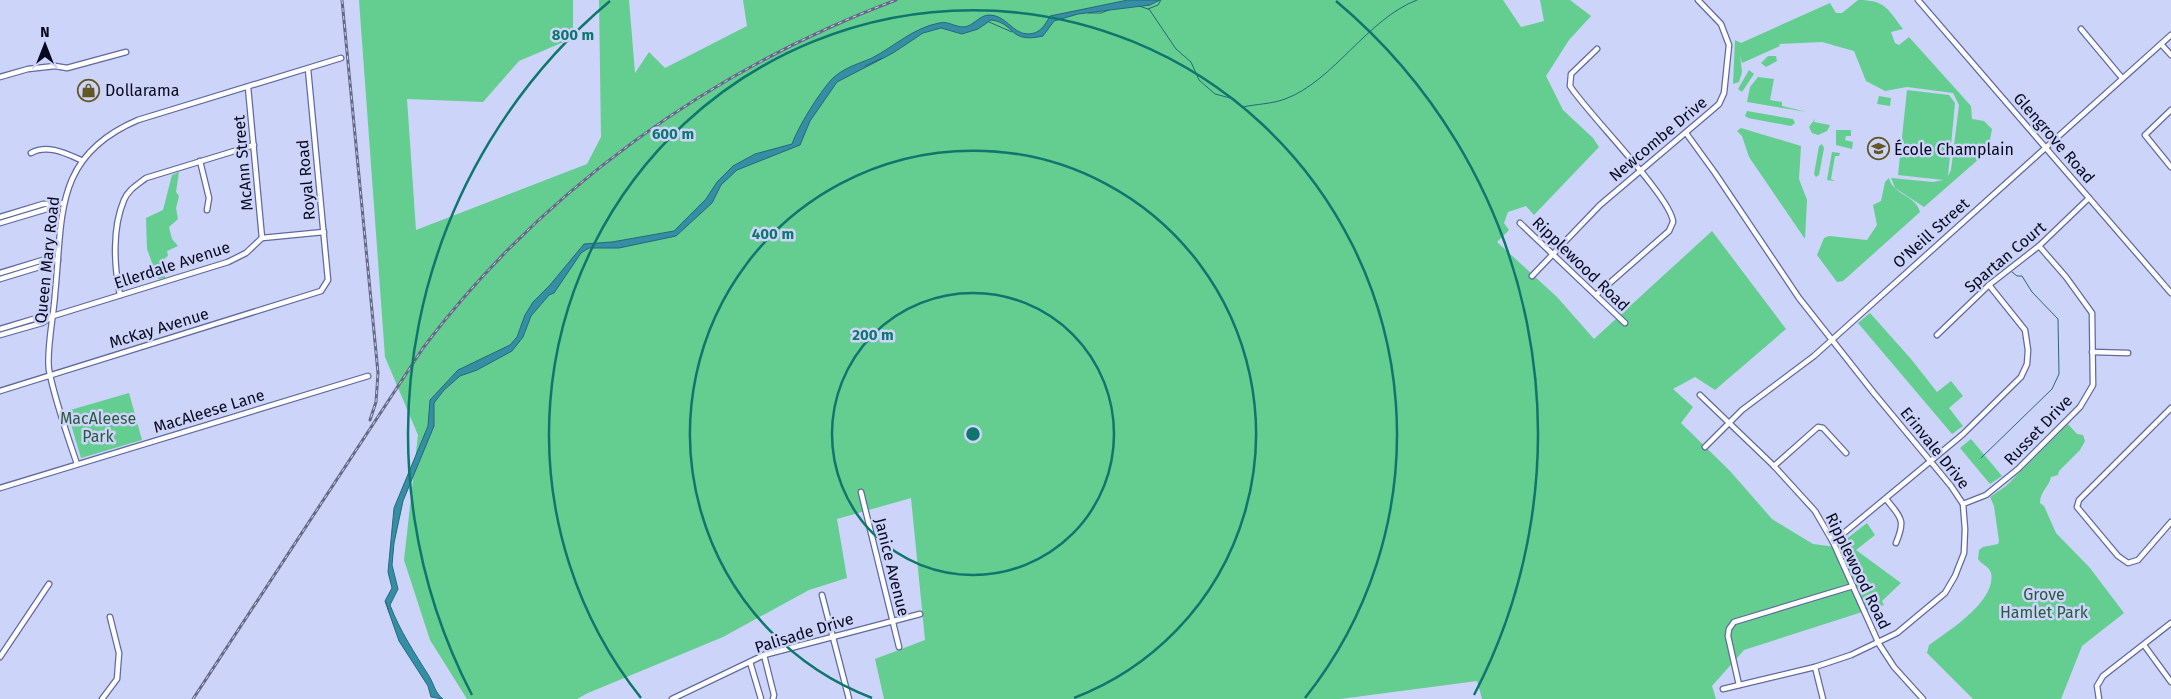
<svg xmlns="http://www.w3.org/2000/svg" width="2171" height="699" font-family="'Fira Sans',sans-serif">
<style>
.green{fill:#64cd90}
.water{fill:#358fa4;stroke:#28677c}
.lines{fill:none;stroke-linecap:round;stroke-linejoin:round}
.stream{stroke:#28677c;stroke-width:1}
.minor-casing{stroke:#6069a0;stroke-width:7}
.minor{stroke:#fff;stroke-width:4.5}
.rail-casing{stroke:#646885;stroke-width:3}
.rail{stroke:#ccd4f9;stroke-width:1;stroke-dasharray:4;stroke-linecap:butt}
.ring{fill:none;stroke:#0f766e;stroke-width:2.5}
.labels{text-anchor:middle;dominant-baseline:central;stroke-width:5;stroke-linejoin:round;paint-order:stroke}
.poi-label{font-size:16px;fill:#08091e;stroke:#ccd4f9;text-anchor:start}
.street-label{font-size:16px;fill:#08091e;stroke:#ccd4f9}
.park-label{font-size:16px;fill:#2a5a3d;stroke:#ccd4f9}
.centre{fill:#0f766e;stroke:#ccd4f9;stroke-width:2.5}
.ring-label{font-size:15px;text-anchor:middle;font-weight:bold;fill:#0f766e;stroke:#ccd4f9;stroke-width:5;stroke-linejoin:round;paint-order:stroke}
</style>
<rect width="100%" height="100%" fill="#ccd4f9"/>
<g class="green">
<polygon points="359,0 573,0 573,38 519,61 483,102 407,99 416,230 587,164 601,137 599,0 629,0 635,73 649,52 665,68 747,26 743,0 1503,0 1521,27 1544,21 1540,0 1570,0 1591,16 1569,40 1546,76 1563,110 1593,138 1599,147 1534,215 1526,206 1508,212 1504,223 1509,230 1497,242 1557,297 1594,339 1712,231 1786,329 1715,390 1695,377 1673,389 1693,407 1681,423 1730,471 1772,519 1813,544 1836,547 1867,523 1875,535 1856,550 1901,583 1882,601 1884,605 1744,650 1712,686 1716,699 1482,699 1477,681 1340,699 884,699 875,659 925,640 911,498 837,519 847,578 809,590 723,637 588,693 577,699 467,699 430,640 404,560 418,435 385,357"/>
<path d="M1858 0C1885 0 1887 8 1903 29L1891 32 1895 43 1899 45 1909 37 1971 106 1972 119 1984 121 1992 129 1988 151 1924 207 1895 188 1891 178 1933 182 1943 180 1898 175 1907 90 1949 95 1955 103 1948 176 1951 170 1959 105 1953 93 1907 87 1885 91 1866 81 1854 51 1822 42 1779 44 1780 46 1742 63 1740 55 1742 72 1739 82 1733 84 1735 40 1741 43 1830 3 1836 13H1842Z"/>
<polygon points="1768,56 1776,56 1777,61 1766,67 1761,63"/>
<polygon points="1749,70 1754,74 1742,92 1738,89"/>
<polygon points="1758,77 1774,79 1770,100 1782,102 1782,106 1807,112 1747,102 1750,87"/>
<polygon points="1879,96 1891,98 1890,106 1877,104"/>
<polygon points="1747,111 1793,119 1795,123 1791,126 1748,118 1745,116"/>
<polygon points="1815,119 1814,122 1830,125 1827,131 1818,135 1812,133 1809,127"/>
<polygon points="1741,128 1801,146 1799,179 1807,200 1805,239 1749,157 1742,136 1737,131"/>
<polygon points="1836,130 1851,130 1851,136 1846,136 1845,140 1853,142 1852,149 1836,145"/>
<polygon points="1822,144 1824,148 1819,175 1816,177 1814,174 1819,146"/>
<polygon points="1832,152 1840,153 1839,156 1835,156 1831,179 1835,181 1827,180"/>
<polygon points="179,172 176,192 179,196 176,208 178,219 169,227 172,239 178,246 167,251 168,256 165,258 165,278 158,279 147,249 146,218 163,210 172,175"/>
<path d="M1889 178C1893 195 1916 195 1920 212L1843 281 1837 282 1817 255 1824 238 1829 236 1867 240 1877 225 1873 205 1881 201 1885 182Z"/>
<polygon points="1870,313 1911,359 1937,392 1951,381 1963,396 1949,408 1963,426 1952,434 1858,323"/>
<polygon points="129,393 142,440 81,458 67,411"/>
<path d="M2068 424 2077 434 2083 435 2085 441 2080 450 2059 471 2058 475 2051 477C2049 487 2040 491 2040 503L2044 506 2056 533 2090 568 2124 613 2082 646 2061 699H1973L1927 653 1929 645C1947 632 1997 601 1991 573 1989 566 1982 565 1978 559L1979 550 1983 547 1998 544 1999 541 1994 506 1990 497 2006 486Z"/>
<polygon points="1971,439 2002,476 1990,484 1960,448"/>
</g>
<path class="water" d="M1128 0H1160L1150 5 1078 14 1054 21 1043 36C1008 44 1016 23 991 20L978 29 962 34 941 28 923 33 893 53 837 82 810 121 800 145 737 170 721 185 712 203 676 236 619 248H589L581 253 554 293 549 295 531 316 523 337 512 351 477 370 460 376 444 390 434 403V426L403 501 394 543 392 565 398 589 390 605C400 631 414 652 429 676 434 684 435 693 443 699L431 697 428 686 399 641 385 601 392 588 388 572 394 508 428 426 430 400 458 370 510 345 517 337 525 315 533 302 550 285 584 244 612 242 674 231 706 199 717 182 733 166 755 154 792 144C798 127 819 93 832 79 843 68 858 64 872 58 895 46 913 28 939 23 949 20 958 30 968 26 975 23 980 16 988 15 1006 14 1012 34 1028 34 1040 34 1045 25 1050 16Z"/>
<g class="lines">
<g class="stream">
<polyline points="1139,6 1148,9"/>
<polyline points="1148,9 1158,5 1161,0"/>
<path d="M1149 9 1176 49 1191 62 1199 80 1215 94 1234 99 1243 107C1256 104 1272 104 1285 99 1334 81 1367 19 1417 0"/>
<polyline points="1088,13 1101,13 1109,10"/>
<polyline points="989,22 1012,32"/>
<polyline points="865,66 882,58"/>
<polyline points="1981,458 2052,389 2059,374 2058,319 2032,292 2022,276 2017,276 2012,272"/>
<polyline points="386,602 389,612"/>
</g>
<defs>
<g id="minor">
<polyline points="1918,0 2171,293"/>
<polyline points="2081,29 2122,78"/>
<polyline points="2161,44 2171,55"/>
<polyline points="0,77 28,69 55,66 67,68 126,52"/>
<polyline points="248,87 262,238"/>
<polyline points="2171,110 2145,135 2171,167"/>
<polyline points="1686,133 1715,173 1799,298 1873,392 1951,486 1963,504 1965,529 1964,553 1955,576 1945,593 1897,633 1851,655 1815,667 1723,689"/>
<path d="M31 153C47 144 65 153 81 160"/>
<polyline points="200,161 209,198 207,210"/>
<polyline points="0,217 43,204 64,203"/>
<polyline points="0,223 47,209 53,205"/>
<polyline points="1520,223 1625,323"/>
<polyline points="0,273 46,259 58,260"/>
<polyline points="1532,276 1600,205 1711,111 1719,104 1724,93 1729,45 1721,24 1698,0"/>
<polyline points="0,279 46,265 52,261"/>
<path d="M120 295C114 266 112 228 124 200 128 190 137 185 146 178L254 145"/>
<path d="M1596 295 1669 231 1673 222C1672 198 1587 113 1570 86L1571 74 1597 49"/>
<polyline points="0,329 40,317 53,316 228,262 246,253 262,238 324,232"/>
<polyline points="0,335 42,323 50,318"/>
<polyline points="1937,335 1989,285 2039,246 2089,198"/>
<polyline points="2092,352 2128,353"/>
<polyline points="0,391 321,291 328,280 308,69"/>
<polyline points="1700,395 1774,466 1815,511 1833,542 1879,644 1894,667 1923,699"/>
<polyline points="2171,408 2079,500 2077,507 2118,556 2128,563 2138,560 2171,522"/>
<polyline points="1705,447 1742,410 1814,356 2171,35"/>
<path d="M77 464C67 434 55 401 49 370 46 351 54 314 55 294 63 216 53 156 138 120L341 58"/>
<polyline points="1774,466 1818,427 1823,428 1846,453"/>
<polyline points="0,488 368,376"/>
<polyline points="861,492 899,647"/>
<path d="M1886 499C1901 518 1906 519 1896 543"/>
<polyline points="1963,504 1986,495 2018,469 2080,407 2093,385 2092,313 2066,277 2039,246"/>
<polyline points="1833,542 1962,435 2021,377 2027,364 2028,350 2025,330 1989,285"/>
<polyline points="822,595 849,699"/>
<polyline points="2144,645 2171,682"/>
<polyline points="764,655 774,695 773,699"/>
<polyline points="0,657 49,584"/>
<polyline points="750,662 761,699"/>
<polyline points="1815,667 1823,699"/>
<polyline points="1739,685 1728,636 1729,629 1734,622 1853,586"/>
<polyline points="102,699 117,679 119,653 110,617"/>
<polyline points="672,699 764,655 920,614"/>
<polyline points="2099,699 2097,686 2103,676 2171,623"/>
</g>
</defs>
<use href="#minor" class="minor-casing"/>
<use href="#minor" class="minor"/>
<defs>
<g id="rail">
<polyline points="342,0 378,373 376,402 370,420"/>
<path d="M193 699 423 348C542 190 712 69 896 0"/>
</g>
</defs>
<use href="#rail" class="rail-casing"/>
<use href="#rail" class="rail"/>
</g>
<g class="ring">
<circle cx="973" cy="434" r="141"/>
<path d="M872 698A283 283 0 1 1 1074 698"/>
<path d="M641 698A424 424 0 1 1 1305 698"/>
<path d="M472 695A565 565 0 0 1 610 1M1336 1A565 565 0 0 1 1474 695"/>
</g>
<defs>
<symbol id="shop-ring" viewBox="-11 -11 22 22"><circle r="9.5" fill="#ccd4f9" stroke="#635724" stroke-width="1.5"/><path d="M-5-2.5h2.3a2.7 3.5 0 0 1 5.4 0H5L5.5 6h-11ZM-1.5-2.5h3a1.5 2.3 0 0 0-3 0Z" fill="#635724"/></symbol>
<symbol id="school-ring" viewBox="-11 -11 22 22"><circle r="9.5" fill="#ccd4f9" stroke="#635724" stroke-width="1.5"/><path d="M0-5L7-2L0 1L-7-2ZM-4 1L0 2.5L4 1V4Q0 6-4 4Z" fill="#635724"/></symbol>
</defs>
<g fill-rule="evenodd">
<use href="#shop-ring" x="76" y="78" width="25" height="25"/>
<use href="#school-ring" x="1866" y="136" width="25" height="25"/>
</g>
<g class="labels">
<g class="poi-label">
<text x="105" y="90">Dollarama</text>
<text x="1894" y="149">École Champlain</text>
</g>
<g class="street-label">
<text transform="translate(2054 138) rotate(49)">Glengrove Road</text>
<text transform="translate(1658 139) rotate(-40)">Newcombe Drive</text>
<text transform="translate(243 163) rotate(-95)">McAnn Street</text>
<text transform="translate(306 180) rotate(-95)">Royal Road</text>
<text transform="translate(1931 233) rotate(-42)">O'Neill Street</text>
<text transform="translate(2005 257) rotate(-40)">Spartan Court</text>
<text transform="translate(47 260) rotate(-84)">Queen Mary Road</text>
<text transform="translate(1581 264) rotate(44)">Ripplewood Road</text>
<text transform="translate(172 265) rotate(-18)">Ellerdale Avenue</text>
<text transform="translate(159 328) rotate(-17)">McKay Avenue</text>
<text transform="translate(209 411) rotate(-17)">MacAleese Lane</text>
<text transform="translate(2038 430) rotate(-46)">Russet Drive</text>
<text transform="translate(1935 448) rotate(51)">Erinvale Drive</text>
<text transform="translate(892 567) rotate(76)">Janice Avenue</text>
<text transform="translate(1858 571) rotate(64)">Ripplewood Road</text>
<text transform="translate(804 633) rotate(-17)">Palisade Drive</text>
</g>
<g class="park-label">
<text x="98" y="418">MacAleese<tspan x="98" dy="18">Park</tspan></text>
<text x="2044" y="594">Grove<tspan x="2044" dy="18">Hamlet Park</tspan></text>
</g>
</g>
<circle cx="973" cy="434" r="8" class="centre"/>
<g class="ring-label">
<text x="573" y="40">800 m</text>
<text x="673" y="139">600 m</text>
<text x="773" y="239">400 m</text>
<text x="873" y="340">200 m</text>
</g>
<g transform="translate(45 45)" stroke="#ccd4f9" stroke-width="4" paint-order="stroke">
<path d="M0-4L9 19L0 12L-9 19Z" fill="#08091e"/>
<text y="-8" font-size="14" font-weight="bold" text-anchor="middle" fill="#08091e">N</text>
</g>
</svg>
